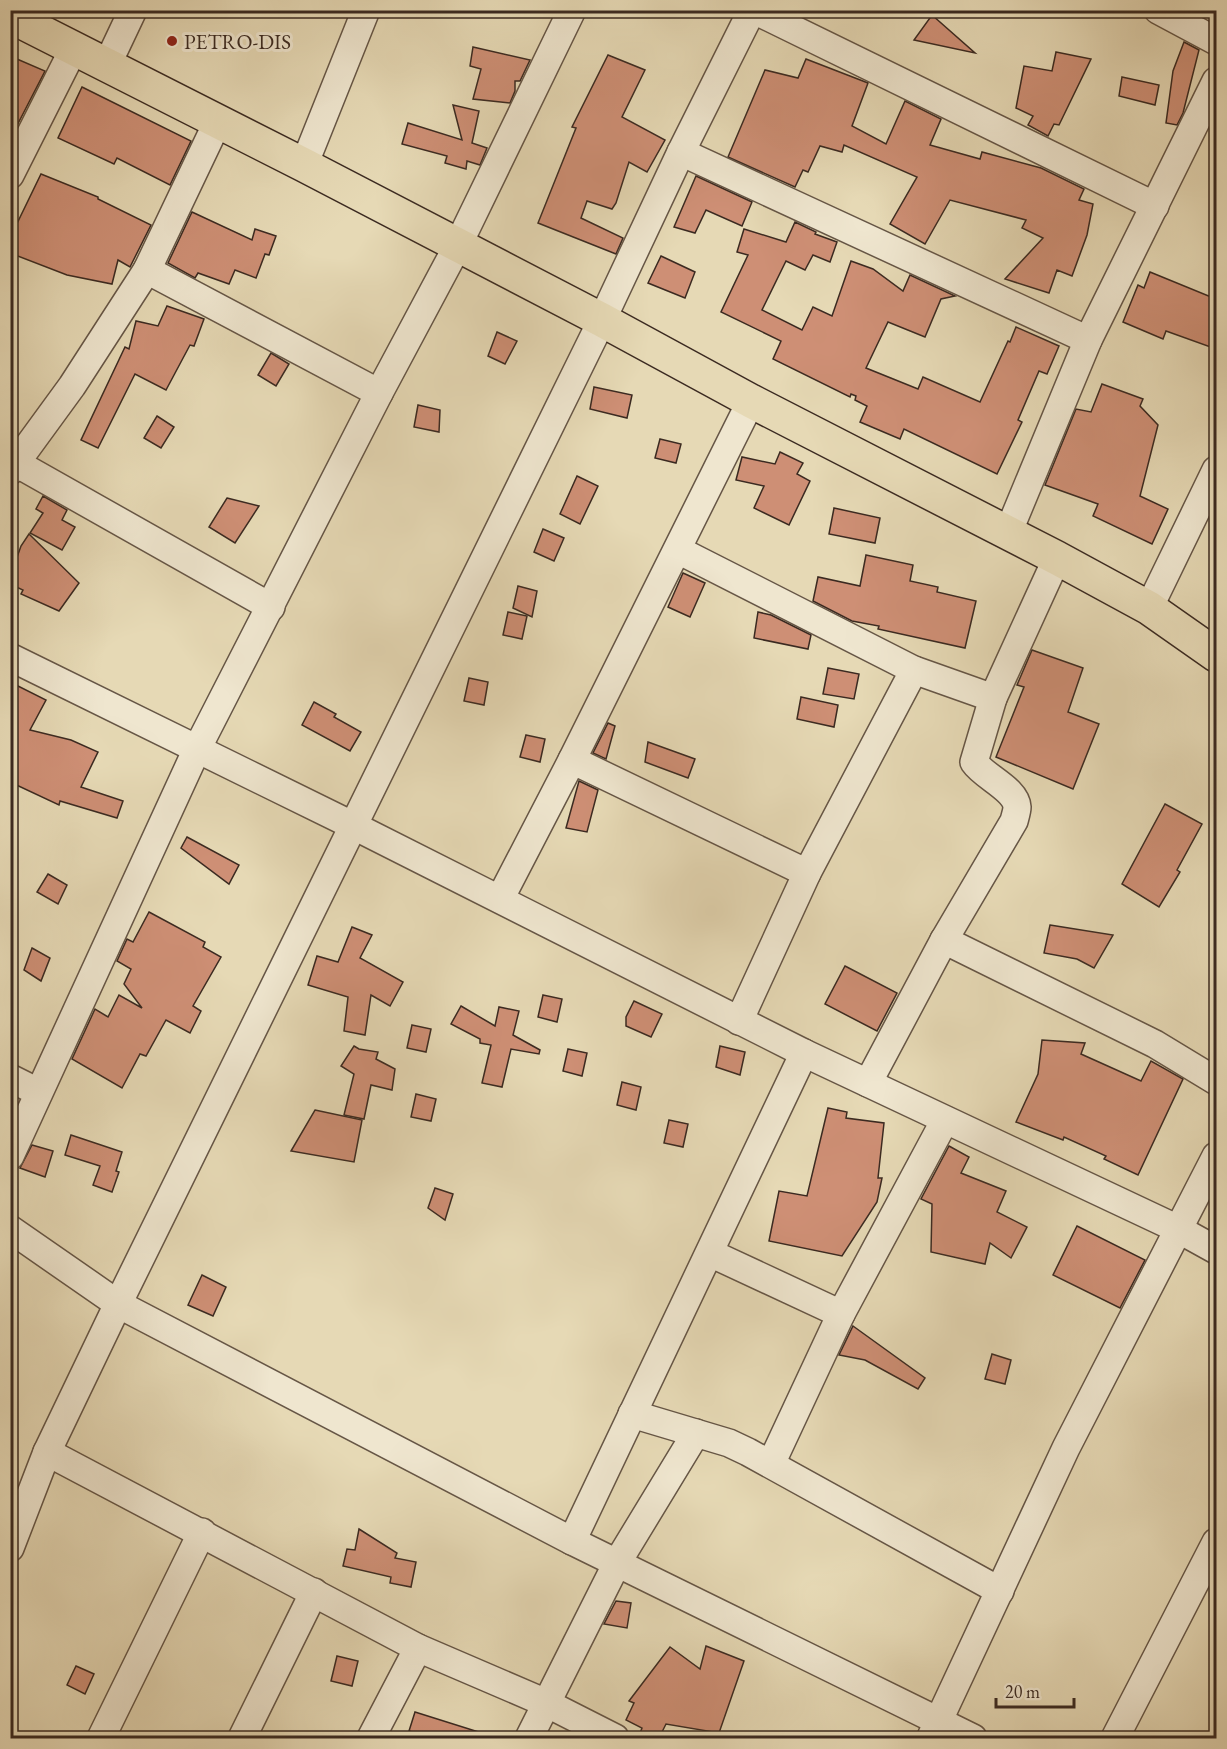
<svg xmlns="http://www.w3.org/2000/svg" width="1227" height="1749" font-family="'EB Garamond',serif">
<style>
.building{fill:#ce8f75;stroke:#3b2a21;stroke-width:1.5}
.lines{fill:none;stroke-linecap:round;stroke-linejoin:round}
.minor-casing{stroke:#665646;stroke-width:30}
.primary-casing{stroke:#3b2a21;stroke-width:36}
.minor{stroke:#efe6cf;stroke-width:27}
.primary{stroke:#e6d9b5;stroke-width:33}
.poi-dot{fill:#8f2418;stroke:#efe6cf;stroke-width:2}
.labels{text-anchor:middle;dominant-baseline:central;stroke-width:6;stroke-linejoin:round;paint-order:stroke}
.poi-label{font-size:21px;fill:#3b2a21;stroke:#efe6cf;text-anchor:start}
</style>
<rect width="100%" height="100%" fill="#e6d9b5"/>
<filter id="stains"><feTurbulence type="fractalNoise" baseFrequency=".00333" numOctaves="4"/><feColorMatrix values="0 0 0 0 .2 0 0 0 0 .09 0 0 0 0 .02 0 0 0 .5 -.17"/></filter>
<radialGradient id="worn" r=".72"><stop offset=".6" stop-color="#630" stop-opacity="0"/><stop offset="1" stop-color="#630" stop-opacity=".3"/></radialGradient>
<g class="building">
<polygon points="932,15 975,53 914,40"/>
<polygon points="1184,42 1199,50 1183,113 1177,125 1166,123 1173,71"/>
<polygon points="473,47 530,60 520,81 515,81 515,91 510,103 473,99 481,69 470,66"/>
<polygon points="1056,52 1091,59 1059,125 1054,124 1048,136 1028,125 1033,116 1016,108 1024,66 1052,71"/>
<polygon points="608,55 645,70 622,117 665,140 647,172 629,162 616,203 612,209 587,201 581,218 623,238 616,254 538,223 576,128 572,127"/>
<polygon points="10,56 45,71 10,139"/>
<polygon points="806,59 868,83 852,126 886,144 905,101 941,119 930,145 980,159 982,152 1041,168 1084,189 1079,200 1093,204 1087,235 1072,276 1057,270 1049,293 1005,279 1043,238 1022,228 1026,220 950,200 925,244 890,224 917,177 844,145 842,152 820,146 808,172 803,170 795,187 728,157 765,70 798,78"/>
<polygon points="1122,77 1159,85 1155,105 1119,96"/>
<polygon points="82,87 191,141 170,185 117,158 114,164 58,138"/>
<polygon points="453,105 479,111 472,143 487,148 480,165 467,161 466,169 445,163 447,156 402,144 408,123 462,140"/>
<polygon points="41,174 98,197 98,199 151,225 130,267 118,260 112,284 67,275 10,253 10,238"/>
<polygon points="696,176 752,202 742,226 706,210 695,233 674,227"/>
<polygon points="192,212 252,240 255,229 276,236 269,255 265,254 256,278 235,270 229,284 198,273 195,278 168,263"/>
<polygon points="795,222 816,232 815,234 837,242 830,262 813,255 805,270 786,261 762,310 802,330 813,307 832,316 851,261 873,269 903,291 910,275 955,296 941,299 925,337 888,322 866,368 918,389 923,377 980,402 1008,341 1010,342 1016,327 1059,346 1047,374 1039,371 1018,420 1022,422 997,474 904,429 900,439 860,422 867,406 855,400 856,396 851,394 850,397 773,359 781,341 721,312 748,255 737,252 744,229 786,242"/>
<polygon points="661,256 695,272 685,298 648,283"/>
<polygon points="1150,272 1216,299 1216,349 1166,331 1163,339 1123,322 1138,285 1144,288"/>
<polygon points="167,306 204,319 194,346 190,345 166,390 135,374 98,448 81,440 125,347 129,349 136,321 158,326"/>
<polygon points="497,332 517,341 505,364 488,356"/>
<polygon points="271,353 289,364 276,386 258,375"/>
<polygon points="1102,384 1143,399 1140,406 1158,425 1140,496 1168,509 1152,544 1093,516 1098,504 1045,485 1076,409 1091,412"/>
<polygon points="594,387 632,395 627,418 590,409"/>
<polygon points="418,405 440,410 439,432 414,427"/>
<polygon points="157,416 174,427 161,448 144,438"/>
<polygon points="660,439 681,444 676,463 655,458"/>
<polygon points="780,452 803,463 797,474 810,481 789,525 754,508 764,486 736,480 742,457 775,464"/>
<polygon points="577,476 598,486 580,524 560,514"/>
<polygon points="43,496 67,510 62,520 75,527 62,550 30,533 43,513 36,509"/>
<polygon points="227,498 259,506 235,543 209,527"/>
<polygon points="834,508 880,518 875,543 829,534"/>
<polygon points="543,529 564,538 554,561 534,552"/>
<polygon points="29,534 79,583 59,611 21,594 23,590 10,584 10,577 21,546"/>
<polygon points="866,555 913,565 910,581 938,587 937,592 976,601 965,648 878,629 879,626 852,621 813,601 818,577 860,586"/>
<polygon points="683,573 705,583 690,617 668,607"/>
<polygon points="518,586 537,591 532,617 513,608"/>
<polygon points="508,612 527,616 522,639 503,635"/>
<polygon points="758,612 771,615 811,635 808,649 754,638"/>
<polygon points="1032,650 1083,668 1068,712 1099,724 1073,789 996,757 1024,687 1017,685"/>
<polygon points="828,668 859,674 854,699 823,694"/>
<polygon points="469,678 488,682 484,705 464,701"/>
<polygon points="10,682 46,700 30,730 71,740 98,752 81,787 123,801 117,818 60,801 59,805 10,782"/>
<polygon points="801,697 838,705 834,727 797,719"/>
<polygon points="314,702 336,714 334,717 361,732 350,751 302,725"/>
<polygon points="608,723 615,726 606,759 593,753"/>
<polygon points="526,735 545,739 540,762 520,757"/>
<polygon points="648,742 695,759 688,778 645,762"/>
<polygon points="579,781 598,790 587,832 566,828"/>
<polygon points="1165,804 1202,824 1177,870 1180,872 1159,907 1122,884"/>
<polygon points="187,837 239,865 229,884 181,848"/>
<polygon points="48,874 67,885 58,904 37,892"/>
<polygon points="149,912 205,942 203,947 221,957 193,1006 201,1011 190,1033 166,1020 146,1056 140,1054 122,1088 72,1059 95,1009 108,1017 119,995 142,1008 124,984 131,969 117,961 127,939 133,942"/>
<polygon points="1050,925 1113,935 1094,968 1077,959 1044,953"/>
<polygon points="352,927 372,935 360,958 403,982 390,1006 371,995 365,1035 344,1031 348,997 308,985 317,956 338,962"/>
<polygon points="32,948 50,958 41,981 24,970"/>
<polygon points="845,966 897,993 877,1031 825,1004"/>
<polygon points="543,995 562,999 557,1022 538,1017"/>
<polygon points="634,1001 662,1014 651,1037 626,1026 626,1017"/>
<polygon points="461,1006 495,1026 499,1007 519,1011 513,1035 540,1050 539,1054 511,1049 502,1087 482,1083 491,1045 480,1043 480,1039 451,1024"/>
<polygon points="412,1025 431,1029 426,1052 407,1048"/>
<polygon points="1042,1040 1085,1043 1081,1054 1141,1081 1151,1061 1183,1079 1138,1175 1104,1159 1106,1156 1064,1137 1063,1140 1016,1122 1038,1074"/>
<polygon points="354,1046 359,1049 378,1052 376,1059 395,1069 392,1090 371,1085 364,1119 344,1115 354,1074 341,1066"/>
<polygon points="720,1046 745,1052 740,1075 716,1067"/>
<polygon points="568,1049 587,1053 582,1076 563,1071"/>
<polygon points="622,1082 641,1087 636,1110 617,1105"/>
<polygon points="416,1094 436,1099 431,1121 411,1117"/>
<polygon points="828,1108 847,1112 846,1118 884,1123 878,1178 882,1178 877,1202 842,1256 769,1241 779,1191 807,1196"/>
<polygon points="315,1110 362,1120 354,1162 291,1151"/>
<polygon points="669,1120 688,1124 683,1147 664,1143"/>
<polygon points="71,1135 122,1152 116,1171 119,1172 112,1192 93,1185 100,1166 65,1155"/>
<polygon points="32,1145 53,1151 45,1177 20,1168"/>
<polygon points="949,1146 969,1157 961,1173 1006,1191 997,1212 1027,1227 1011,1258 990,1243 985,1264 931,1252 932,1204 921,1199"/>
<polygon points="435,1188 453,1194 445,1220 428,1208"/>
<polygon points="1077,1226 1145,1260 1120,1308 1053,1275"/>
<polygon points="202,1275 226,1287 213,1316 188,1305"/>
<polygon points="853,1326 925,1378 918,1389 865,1360 839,1355"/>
<polygon points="992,1354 1011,1360 1005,1384 985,1379"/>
<polygon points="359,1529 397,1553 395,1558 416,1562 411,1587 390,1583 391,1577 343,1566 347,1549 355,1550"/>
<polygon points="616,1601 631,1603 627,1628 604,1624"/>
<polygon points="706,1646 744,1661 719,1733 666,1724 659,1738 638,1738 642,1728 626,1720 634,1703 629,1701 670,1647 700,1669"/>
<polygon points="337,1656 358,1661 352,1686 331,1681"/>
<polygon points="76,1666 94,1674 85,1694 67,1685"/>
<polygon points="415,1712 485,1734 484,1738 433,1738 409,1731"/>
</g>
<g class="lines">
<defs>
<g id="minor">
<polyline points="754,10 1155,206"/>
<polyline points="1158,10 1216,41"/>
<polyline points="107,65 133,10"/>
<polyline points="681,152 1088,340"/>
<polyline points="304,165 366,10"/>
<polyline points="10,175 74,48"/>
<polyline points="147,270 379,393"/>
<polyline points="16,463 271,607"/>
<polyline points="10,471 72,386 147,270 217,123"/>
<polyline points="1008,533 1088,340 1216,81"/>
<polyline points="678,550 914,670 993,698"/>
<polyline points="1149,608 1216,470"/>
<polyline points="10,657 354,826 804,1053 1178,1229 1216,1250"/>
<polyline points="572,760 807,873"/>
<polyline points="500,899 572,760 751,401"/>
<polyline points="944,940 1155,1044 1216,1081"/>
<polyline points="739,1021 807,873 914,670"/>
<polyline points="10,1078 38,1092"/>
<path d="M868 1083 944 940 1014 821C1015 817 1017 811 1017 807 1016 789 984 777 974 762L993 698 1057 558"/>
<polyline points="10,1156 197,749 379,393 458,245 572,10"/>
<polyline points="10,1229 118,1304 572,1541 973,1738"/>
<polyline points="710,1253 841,1314"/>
<polyline points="632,1414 729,1443 748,1452 1000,1591"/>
<polyline points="47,1452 418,1648 546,1703 615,1738"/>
<polyline points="771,1464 841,1314 945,1120"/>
<polyline points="572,1541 804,1053"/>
<polyline points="10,1548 47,1452 118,1304 602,320 681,152 752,10"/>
<polyline points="931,1737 1066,1448 1216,1156"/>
<polyline points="101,1738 202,1532"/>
<polyline points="242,1738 314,1592"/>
<polyline points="371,1738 418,1648"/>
<polyline points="529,1738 617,1563 696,1433"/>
<polyline points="1115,1738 1216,1542"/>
</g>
<polyline id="primary" points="10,16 304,165 602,320 751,401 1057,558 1149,608 1216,655"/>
</defs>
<use href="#minor" class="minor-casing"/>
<use href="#primary" class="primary-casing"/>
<use href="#minor" class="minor"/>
<use href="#primary" class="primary"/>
</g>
<circle class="poi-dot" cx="172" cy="41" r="6"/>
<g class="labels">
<g class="poi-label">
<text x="184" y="41">PETRO-DIS</text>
</g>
</g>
<rect width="1227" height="1749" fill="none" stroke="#e6d9b5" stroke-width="36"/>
<rect x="12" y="12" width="1203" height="1725" fill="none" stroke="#3b2a21" stroke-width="3"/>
<rect x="18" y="18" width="1191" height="1713" fill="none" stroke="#3b2a21" stroke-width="1.5"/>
<path d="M996 1698v9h78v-9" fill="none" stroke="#3b2a21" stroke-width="3"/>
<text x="1005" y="1698" font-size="18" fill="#3b2a21" stroke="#efe6cf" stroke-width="4.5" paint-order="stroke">20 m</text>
<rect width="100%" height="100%" filter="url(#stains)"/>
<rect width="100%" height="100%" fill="url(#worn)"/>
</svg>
